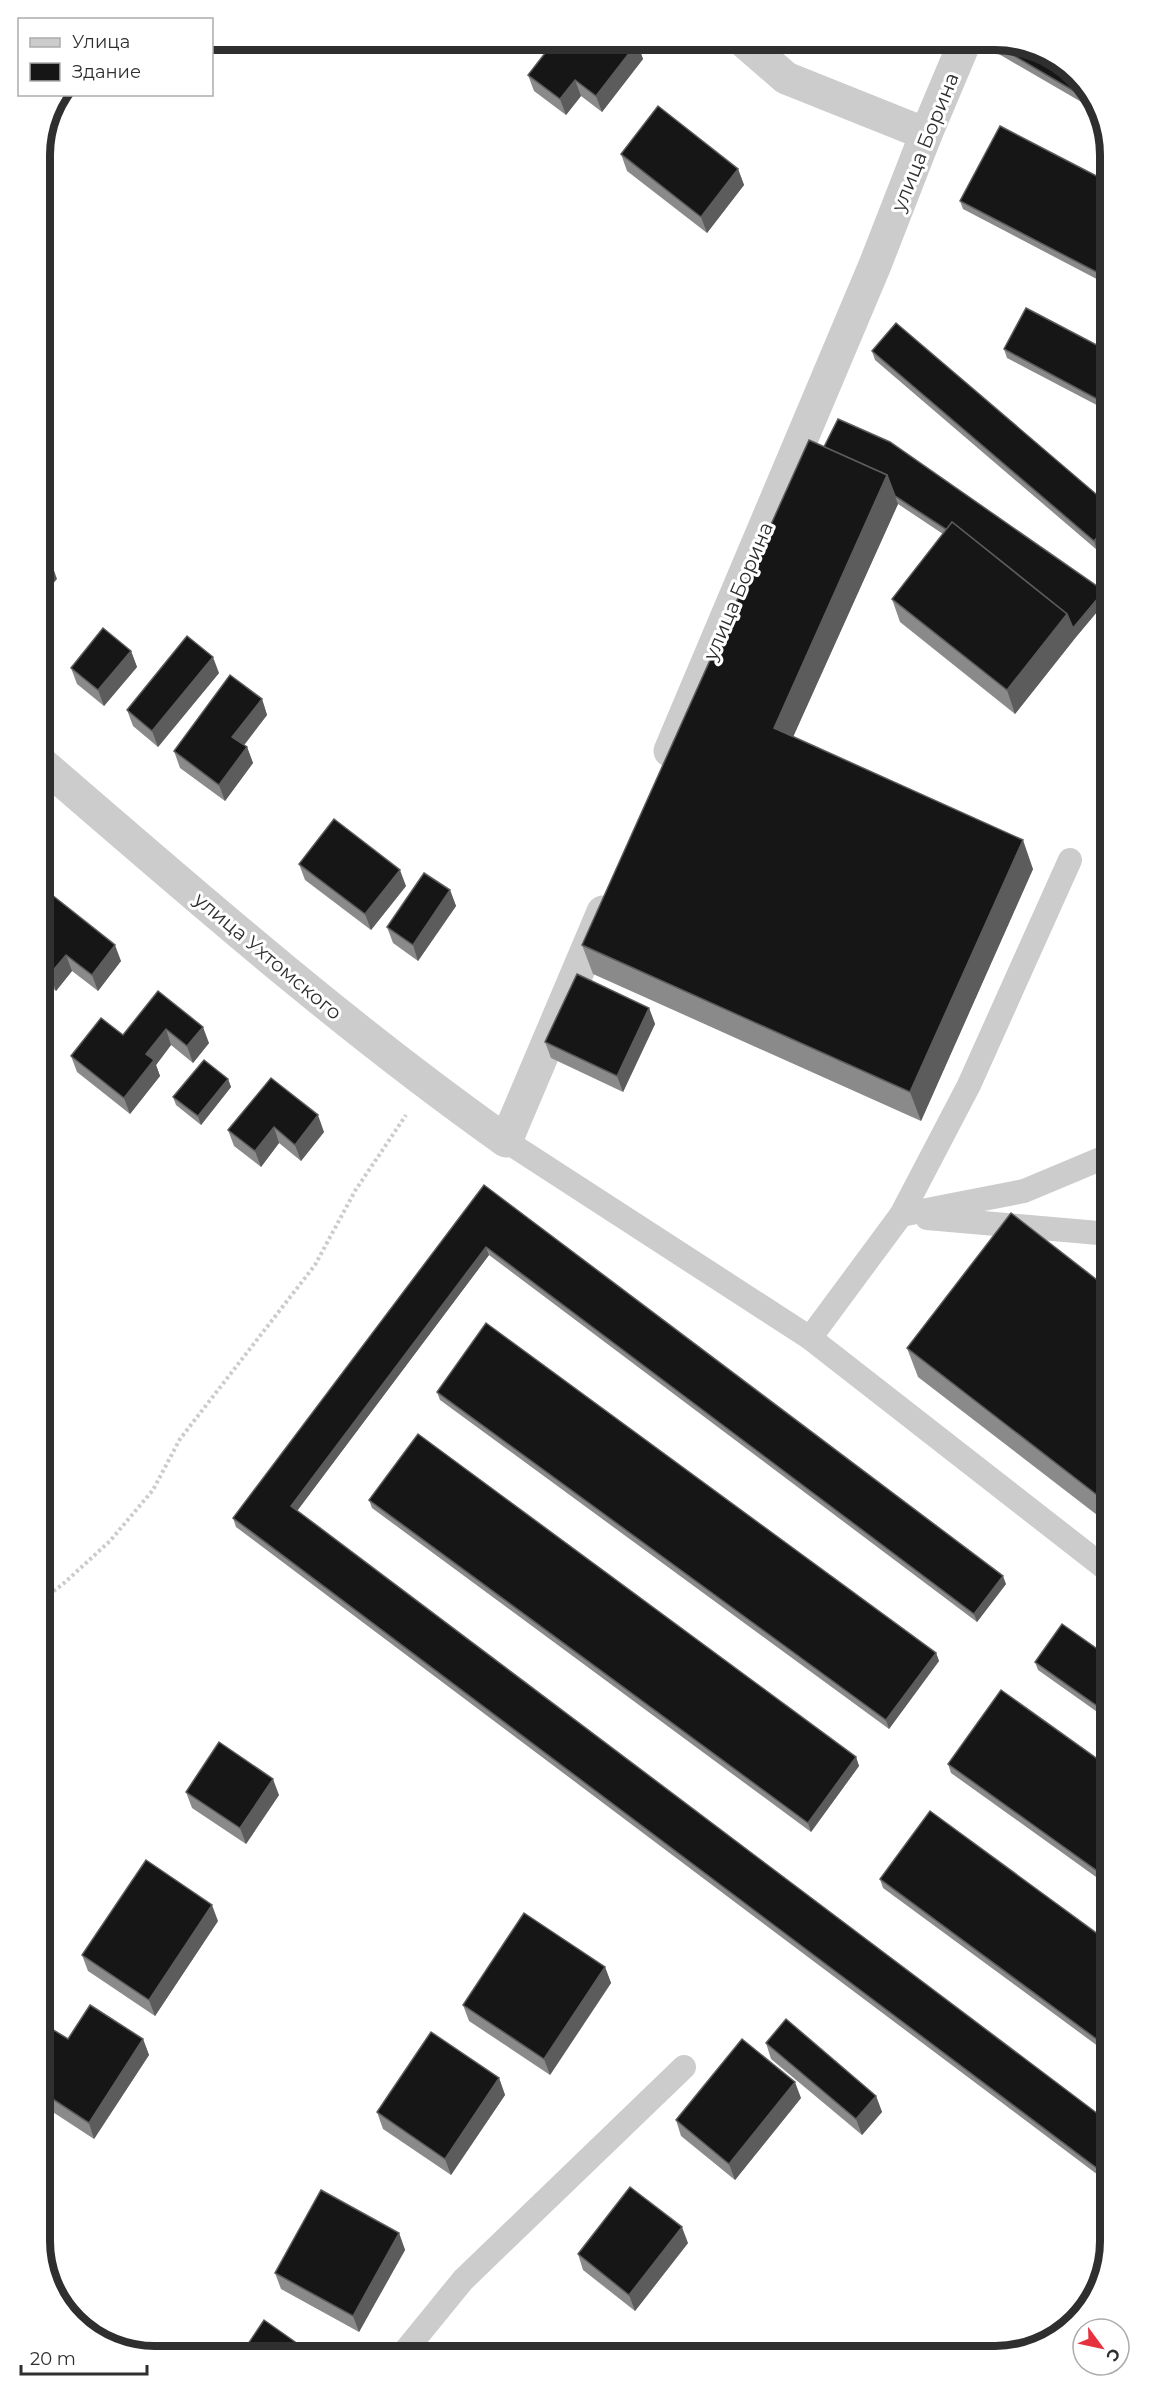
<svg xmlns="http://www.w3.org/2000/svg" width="1149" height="2395" font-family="Montserrat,sans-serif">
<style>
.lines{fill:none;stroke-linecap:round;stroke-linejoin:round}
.path{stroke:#ccc;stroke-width:4;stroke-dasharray:3 3;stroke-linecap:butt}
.lane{stroke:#ccc;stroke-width:24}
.street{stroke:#ccc;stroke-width:33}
.wall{fill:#8a8a8a}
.shaded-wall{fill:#5c5c5c}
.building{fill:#161616;stroke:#5c5c5c;stroke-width:1.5}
.labels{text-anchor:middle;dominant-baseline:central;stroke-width:6;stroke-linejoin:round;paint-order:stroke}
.street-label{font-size:20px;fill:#2f2f2f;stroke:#fff}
.rim{fill:none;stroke:#2f2f2f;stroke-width:8}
</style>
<rect width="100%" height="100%" fill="#fff"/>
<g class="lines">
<polyline class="path" points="39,1602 63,1584 110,1541 153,1490 180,1439 315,1265 355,1191 406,1115"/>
<g class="lane">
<polyline points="506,1141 810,1338 1110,1572"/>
<polyline points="901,1215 1024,1191 1110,1155"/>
<polyline points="927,1218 1110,1234"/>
<polyline points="810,1338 901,1215 969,1085 1070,860"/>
<polyline points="401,2356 463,2280 684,2067"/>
</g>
<g class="street">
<polyline points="741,39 786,78 926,134"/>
<polyline points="670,751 875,265 926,134 966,39"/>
<path d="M39 761C191 892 342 1025 506 1141L603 912"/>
</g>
</g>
<g class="wall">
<polygon points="637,43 643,59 602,112 581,96 566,115 534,91 528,75"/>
<polygon points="994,44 1065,63 1101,111 1102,114 997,53"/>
<polygon points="621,154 738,169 744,185 707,233 627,171"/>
<polygon points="1110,183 1110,286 963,209 960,201"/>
<polygon points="1004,349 1110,352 1110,412 1007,358"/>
<polygon points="872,351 1110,506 1097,550 875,360"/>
<polygon points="809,440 1107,600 1076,637 1015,714 900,622 892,599 943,534 898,504 793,737 1033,869 921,1121 593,974 582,945"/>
<polygon points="131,651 137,667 104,706 77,684 71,668"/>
<polygon points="219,673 158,747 133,726 127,710"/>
<polygon points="262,699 267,715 244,745 247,747 253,763 225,801 180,768 174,751"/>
<polygon points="1110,841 1110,887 1105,884 1097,861"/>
<polygon points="299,864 406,886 371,930 305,880"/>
<polygon points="450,890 456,906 418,961 393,943 387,927"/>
<polygon points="39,902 121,961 98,991 72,971 56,991 39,977"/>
<polygon points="158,991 209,1043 193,1063 171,1045 156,1065 160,1076 130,1114 77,1072 71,1056 123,1035"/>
<polygon points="649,1008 655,1024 623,1092 551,1058 545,1042"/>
<polygon points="271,1078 324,1132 301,1161 279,1143 261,1167 234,1146 228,1130"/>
<polygon points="228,1079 231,1087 201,1125 176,1105 173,1097"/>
<polygon points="484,1185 1006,1584 977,1622 489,1255 297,1511 1110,2123 1110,2184 236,1527 233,1518"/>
<polygon points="1110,1290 1110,1525 918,1377 907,1348"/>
<polygon points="437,1392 936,1653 939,1661 889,1729 440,1400"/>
<polygon points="369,1500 856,1757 859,1766 811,1832 372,1508"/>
<polygon points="1110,1658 1110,1721 1038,1670 1035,1662"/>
<polygon points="948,1764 1110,1768 1110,1887 951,1773"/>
<polygon points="186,1792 279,1795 246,1844 192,1808"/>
<polygon points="880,1879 1110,1943 1110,2055 883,1888"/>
<polygon points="218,1921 155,2016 88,1971 82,1955"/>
<polygon points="605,1967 611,1983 550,2075 469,2021 463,2005"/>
<polygon points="39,2021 68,2039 143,2039 149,2055 94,2139 39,2103"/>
<polygon points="766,2043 876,2096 882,2112 862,2135 771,2059"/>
<polygon points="499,2078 505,2095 451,2175 383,2129 377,2112"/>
<polygon points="801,2098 735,2180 681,2136 676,2120"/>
<polygon points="399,2233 405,2250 359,2332 281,2289 275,2273"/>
<polygon points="688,2243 635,2311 583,2270 578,2254"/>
</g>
<g class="shaded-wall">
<polygon points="637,43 643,59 602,112 596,96"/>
<polygon points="575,80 581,96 566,115 560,99"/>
<polygon points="738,169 744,185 707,233 701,217"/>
<polygon points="887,475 898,504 784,757 774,728"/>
<polygon points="1110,523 1110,535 1097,550 1094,541"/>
<polygon points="51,562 57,579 42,596 39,589 39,576"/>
<polygon points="1104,591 1107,600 1076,637 1015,714 1007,690 1067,614"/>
<polygon points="131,651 137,667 104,706 98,690"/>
<polygon points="213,657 219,673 158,747 152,731"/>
<polygon points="262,699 267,715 238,753 232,737"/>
<polygon points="247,747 253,763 225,801 219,785"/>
<polygon points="1023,840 1033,869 921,1121 910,1092"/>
<polygon points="400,870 406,886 371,930 365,914"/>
<polygon points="450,890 456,906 418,961 413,945"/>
<polygon points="115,945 121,961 98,991 92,975"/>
<polygon points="66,955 72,971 56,991 50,974"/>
<polygon points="649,1008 655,1024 623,1092 617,1076"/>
<polygon points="203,1027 209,1043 193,1063 187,1046"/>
<polygon points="166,1029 171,1045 156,1065 160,1076 130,1114 124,1098 146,1054"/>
<polygon points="228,1079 231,1087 201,1125 198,1116"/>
<polygon points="318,1115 324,1132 301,1161 295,1145"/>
<polygon points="274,1127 279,1143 261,1167 255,1151"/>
<polygon points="486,1247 489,1255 294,1515 291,1506"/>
<polygon points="1003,1576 1006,1584 977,1622 974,1614"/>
<polygon points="936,1653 939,1661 889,1729 886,1720"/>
<polygon points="856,1757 859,1766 811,1832 808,1823"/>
<polygon points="273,1779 279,1795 246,1844 240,1828"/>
<polygon points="212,1905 218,1921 155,2016 149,2000"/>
<polygon points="605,1967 611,1983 550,2075 544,2059"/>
<polygon points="143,2039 149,2055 94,2139 89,2123"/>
<polygon points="499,2078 505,2095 451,2175 445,2159"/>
<polygon points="795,2082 801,2098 735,2180 729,2164"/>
<polygon points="876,2096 882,2112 862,2135 856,2119"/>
<polygon points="682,2227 688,2243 635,2311 629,2295"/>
<polygon points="399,2233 405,2250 359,2332 353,2316"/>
</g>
<g class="building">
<polygon points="556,39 632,39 637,43 596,96 575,80 560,99 528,75"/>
<polygon points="995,39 1002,39 1065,63 1096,104 994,44"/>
<polygon points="658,106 738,169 701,217 621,154"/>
<polygon points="1000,126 1110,183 1110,279 960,201"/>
<polygon points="1026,308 1110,352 1110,406 1004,349"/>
<polygon points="896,323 1110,506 1110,523 1094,541 872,351"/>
<polygon points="838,419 890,442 1104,591 1073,628 1067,614 952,522 947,530 895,496 887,475 824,447"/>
<polygon points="809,440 887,475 774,728 1023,840 910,1092 582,945"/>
<polygon points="952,522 1067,614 1007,690 892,599"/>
<polygon points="39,553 51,562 39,576"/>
<polygon points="103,628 131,651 98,690 71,668"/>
<polygon points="187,636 213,657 152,731 127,710"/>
<polygon points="230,675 262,699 232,737 247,747 219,785 174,751"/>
<polygon points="334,819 400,870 365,914 299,864"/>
<polygon points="1110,841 1110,869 1097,861"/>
<polygon points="424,873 450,890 413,945 387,927"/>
<polygon points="47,891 115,945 92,975 66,955 50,974 39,966 39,902"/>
<polygon points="577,974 649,1008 617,1076 545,1042"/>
<polygon points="158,991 203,1027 187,1046 166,1029 146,1054 154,1060 124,1098 71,1056 101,1018 123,1035"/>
<polygon points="204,1060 228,1079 198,1116 173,1097"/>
<polygon points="271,1078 318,1115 295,1145 274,1127 255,1151 228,1130"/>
<polygon points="484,1185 1003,1576 974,1614 486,1247 291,1506 1110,2123 1110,2178 233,1518"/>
<polygon points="1011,1213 1110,1290 1110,1505 907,1348"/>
<polygon points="486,1323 936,1653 886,1720 437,1392"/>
<polygon points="418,1434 856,1757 808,1823 369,1500"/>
<polygon points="1062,1624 1110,1658 1110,1715 1035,1662"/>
<polygon points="1001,1690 1110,1768 1110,1880 948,1764"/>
<polygon points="219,1742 273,1779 240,1828 186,1792"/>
<polygon points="930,1811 1110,1943 1110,2049 880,1879"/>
<polygon points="146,1860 212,1905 149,2000 82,1955"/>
<polygon points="524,1913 605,1967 544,2059 463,2005"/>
<polygon points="90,2005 143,2039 89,2123 39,2090 39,2021 68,2039"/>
<polygon points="786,2019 876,2096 856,2119 766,2043"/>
<polygon points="431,2032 499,2078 445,2159 377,2112"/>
<polygon points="742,2039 795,2082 729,2164 676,2120"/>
<polygon points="630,2187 682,2227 629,2295 578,2254"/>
<polygon points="321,2190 399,2233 353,2316 275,2273"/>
<polygon points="264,2320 315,2356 240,2356"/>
</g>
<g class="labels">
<g class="street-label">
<text transform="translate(925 142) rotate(-68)">улица Борина</text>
<text transform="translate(738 591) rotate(-67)">улица Борина</text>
<text transform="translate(268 956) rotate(40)">улица Ухтомского</text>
</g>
</g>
<path d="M0 0H1149V2395H0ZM155 50H995A105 105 0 0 1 1100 155V2241A105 105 0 0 1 995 2346H155A105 105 0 0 1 50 2241V155A105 105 0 0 1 155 50Z" fill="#fff" fill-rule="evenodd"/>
<path class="rim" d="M155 50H995A105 105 0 0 1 1100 155V2241A105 105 0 0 1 995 2346H155A105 105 0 0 1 50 2241V155A105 105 0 0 1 155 50Z"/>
<rect x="18" y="18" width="195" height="78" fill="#ffffff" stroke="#acacac" stroke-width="1.5"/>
<rect x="30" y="38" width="30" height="9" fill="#cccccc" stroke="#acacac" stroke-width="1.5"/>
<text x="72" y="48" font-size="18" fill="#2f2f2f">Улица</text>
<rect x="30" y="63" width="30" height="18" fill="#161616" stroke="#acacac" stroke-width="1.5"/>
<text x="72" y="78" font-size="18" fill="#2f2f2f">Здание</text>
<g transform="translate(1101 2347) rotate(123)"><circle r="28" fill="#ffffff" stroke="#acacac" stroke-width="1.5"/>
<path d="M0-4.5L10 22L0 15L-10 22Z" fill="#e6313f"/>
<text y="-9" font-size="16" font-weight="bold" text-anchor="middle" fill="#2f2f2f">С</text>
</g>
<path d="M21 2365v9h126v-9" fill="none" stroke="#2f2f2f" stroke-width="3"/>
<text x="30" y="2365" font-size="18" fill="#2f2f2f" stroke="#ffffff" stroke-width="4.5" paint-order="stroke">20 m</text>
</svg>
